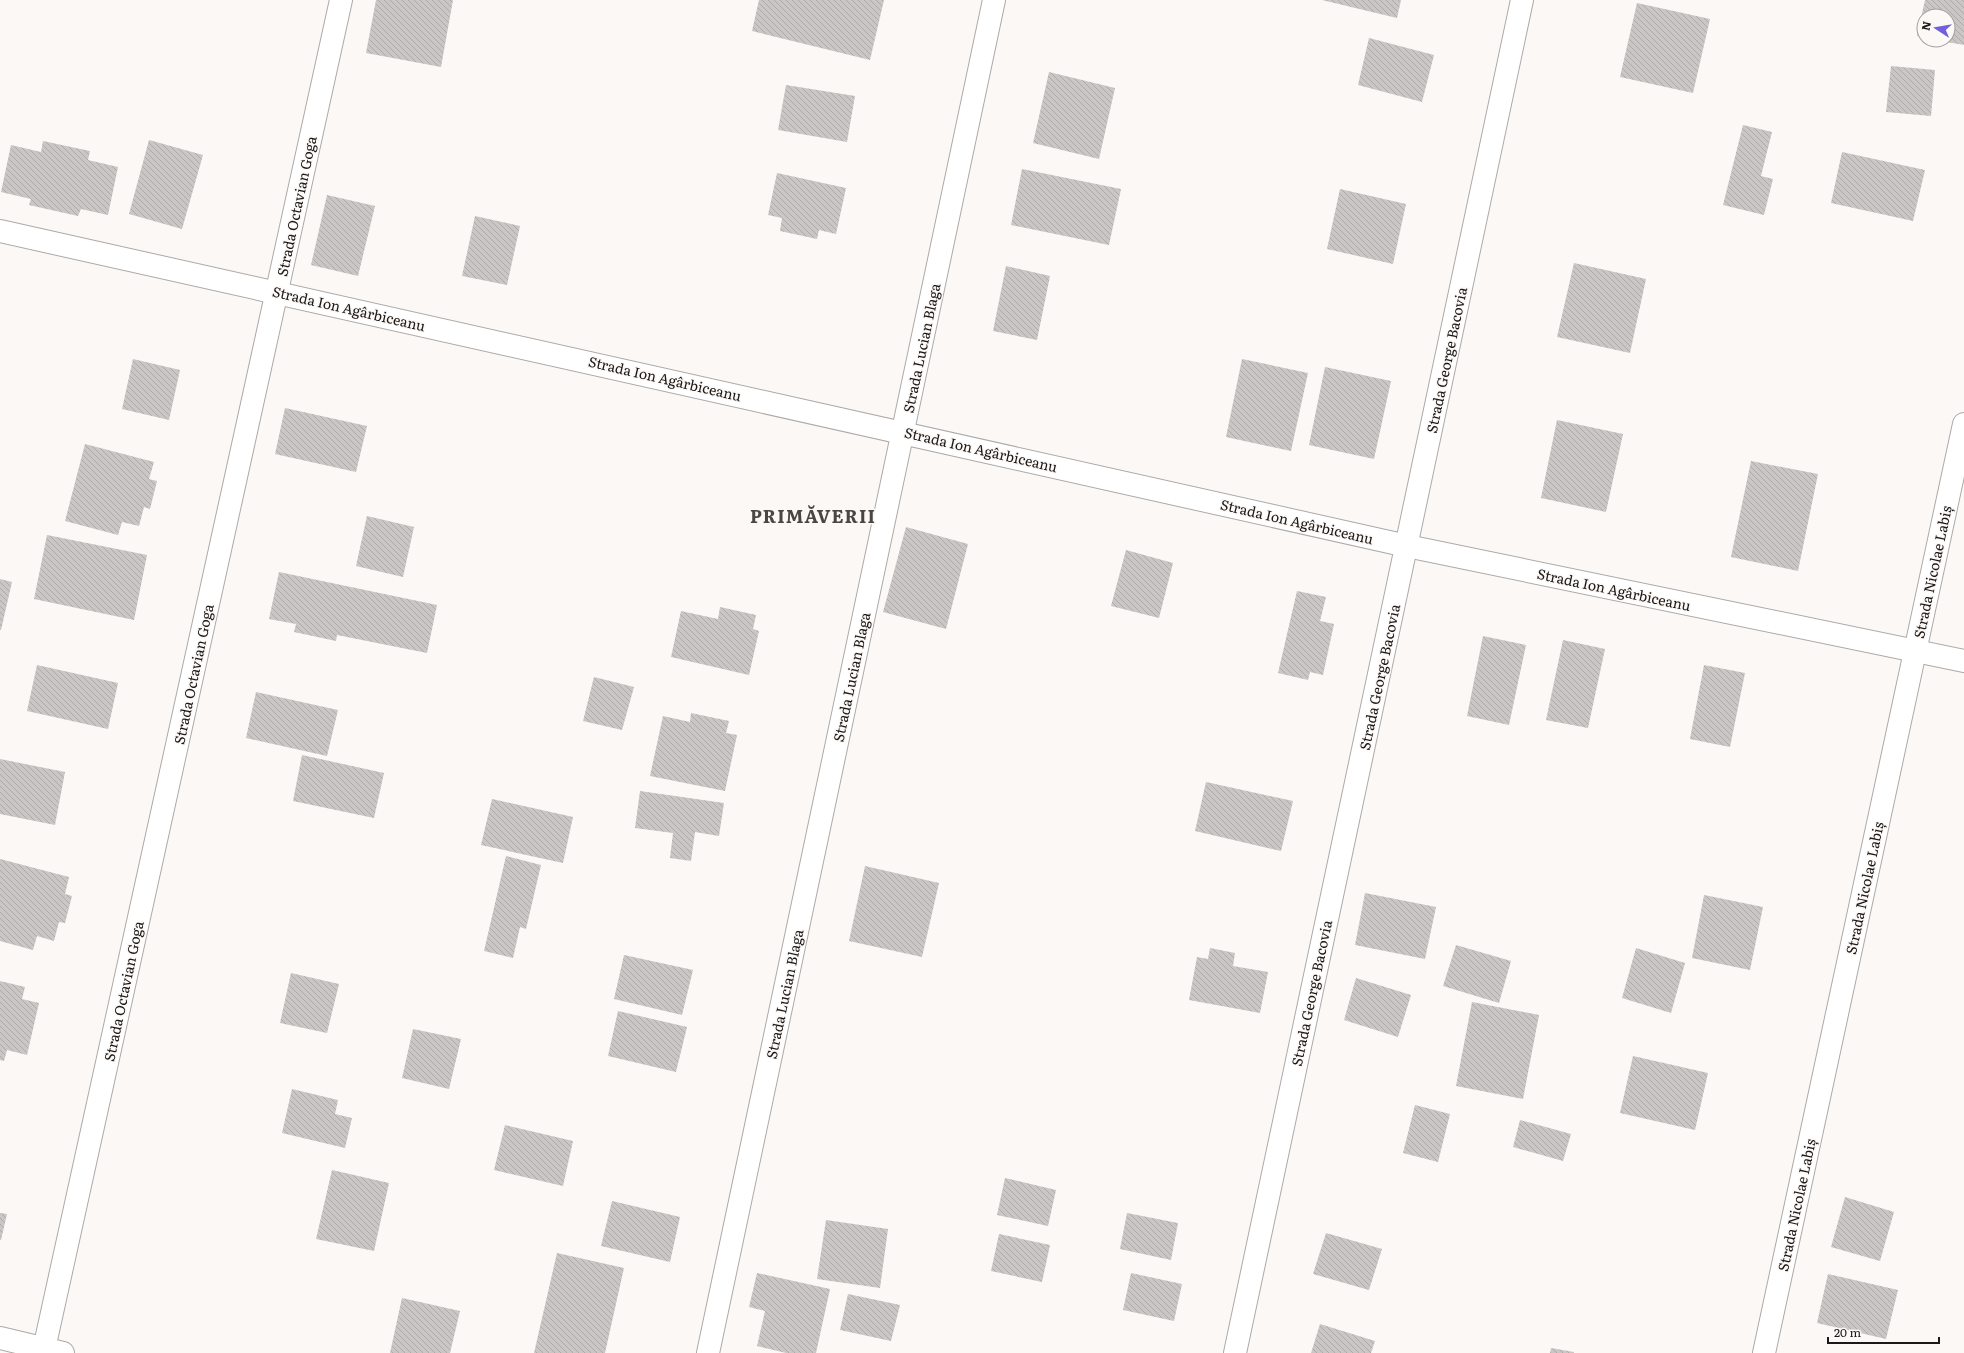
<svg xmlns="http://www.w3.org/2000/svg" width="1964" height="1353" font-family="Literata,serif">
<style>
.building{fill:url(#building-back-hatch)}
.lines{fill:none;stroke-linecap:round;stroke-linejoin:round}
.minor-casing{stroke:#ada9a7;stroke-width:24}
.minor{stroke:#fff;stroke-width:22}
.labels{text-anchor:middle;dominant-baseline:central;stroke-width:3;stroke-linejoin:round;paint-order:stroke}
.street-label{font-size:14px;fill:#1a1918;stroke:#fcf8f6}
.district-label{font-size:18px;font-weight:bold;letter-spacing:1px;fill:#494644;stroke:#fcf8f6}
</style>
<defs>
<pattern id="building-back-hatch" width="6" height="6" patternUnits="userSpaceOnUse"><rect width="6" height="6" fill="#cac6c5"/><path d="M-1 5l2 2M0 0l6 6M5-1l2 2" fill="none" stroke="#adaaa8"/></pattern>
</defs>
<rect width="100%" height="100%" fill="#fcf8f6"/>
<g class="building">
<polygon points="376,0 453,0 441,67 366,53"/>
<polygon points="759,0 884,0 870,60 752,31"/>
<polygon points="1322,0 1401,0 1397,18"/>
<polygon points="1925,0 1964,0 1964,45 1941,41 1948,40 1948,16 1924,16 1924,37 1917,36"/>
<polygon points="1637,3 1710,19 1693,93 1620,77"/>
<polygon points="1369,38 1434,55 1422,102 1358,85"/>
<polygon points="1891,66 1935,70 1931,116 1886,112"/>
<polygon points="1049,72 1115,88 1099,159 1033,143"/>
<polygon points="786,85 855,96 847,142 778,130"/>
<polygon points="1743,125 1772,132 1761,176 1773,179 1764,215 1723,205"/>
<polygon points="149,140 203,155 182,229 129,214"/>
<polygon points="43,141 90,151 88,160 118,167 108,215 81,209 78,216 29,205 31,199 1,192 11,145 41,152"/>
<polygon points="1842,152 1925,170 1913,221 1831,203"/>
<polygon points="1022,169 1121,189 1109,245 1011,225"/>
<polygon points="777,173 846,188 836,234 819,230 817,239 780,231 782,218 768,215"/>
<polygon points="1340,189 1406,204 1393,264 1327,249"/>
<polygon points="327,195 375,206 358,276 311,265"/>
<polygon points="475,216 520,226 507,285 462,276"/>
<polygon points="1574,263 1646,279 1630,353 1557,337"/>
<polygon points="1006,266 1050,276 1037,340 993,331"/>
<polygon points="133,359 180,370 169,420 122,409"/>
<polygon points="1242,359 1308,373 1291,451 1226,437"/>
<polygon points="1325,367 1391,381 1374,459 1309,445"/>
<polygon points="285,408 367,426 356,472 275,454"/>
<polygon points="1557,420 1623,434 1606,512 1541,498"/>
<polygon points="85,444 154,462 149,479 157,481 150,509 144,507 139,526 122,522 118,535 65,521"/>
<polygon points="1751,461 1818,474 1798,571 1731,557"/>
<polygon points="367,516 414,527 403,577 356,566"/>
<polygon points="906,527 968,544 946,629 883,612"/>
<polygon points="47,535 147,555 134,620 34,599"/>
<polygon points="1126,550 1173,563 1159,618 1111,606"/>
<polygon points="279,572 437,605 427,653 337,635 336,641 294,632 296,624 269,619"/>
<polygon points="0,579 12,582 1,630 0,630"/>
<polygon points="1297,591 1326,597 1320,621 1334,624 1323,675 1310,672 1308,680 1278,673"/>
<polygon points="720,607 756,615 753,629 759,631 749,675 671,657 681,611 718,619"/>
<polygon points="1483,636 1526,645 1509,725 1467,716"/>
<polygon points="1563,640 1605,649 1588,728 1546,720"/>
<polygon points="37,665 118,683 108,729 27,711"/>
<polygon points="1704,665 1745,673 1730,747 1690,739"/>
<polygon points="594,677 634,687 622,730 583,721"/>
<polygon points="256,692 338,710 327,756 246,738"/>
<polygon points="691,713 729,721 726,733 737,735 725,791 650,776 663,716 690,722"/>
<polygon points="302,755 384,773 374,818 293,801"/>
<polygon points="0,759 65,772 55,825 0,814"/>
<polygon points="1206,782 1293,801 1281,851 1195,831"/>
<polygon points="640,791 724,803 719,836 695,832 691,861 670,858 673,833 635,828"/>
<polygon points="492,799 573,817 563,863 481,845"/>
<polygon points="506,856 541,865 526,929 520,927 513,958 484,951"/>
<polygon points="0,859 69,877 65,894 72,896 65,923 59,922 54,941 37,936 33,950 0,941"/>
<polygon points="865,866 939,883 922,957 849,941"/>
<polygon points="1365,893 1436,907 1425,959 1355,945"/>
<polygon points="1704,895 1763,907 1750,970 1692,958"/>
<polygon points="1456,945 1511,961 1499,1003 1443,986"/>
<polygon points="1210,948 1235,953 1233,966 1268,972 1260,1013 1189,1000 1197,957 1208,959"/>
<polygon points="1636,948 1685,963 1671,1013 1622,998"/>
<polygon points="624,955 693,970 682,1015 614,999"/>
<polygon points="291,973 339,984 327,1033 280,1023"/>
<polygon points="1356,978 1411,995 1398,1037 1344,1020"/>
<polygon points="0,981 25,987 22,999 39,1003 27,1055 7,1050 4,1061 0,1060"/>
<polygon points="1472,1002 1539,1015 1523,1099 1456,1086"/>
<polygon points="618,1011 687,1027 676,1072 608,1056"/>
<polygon points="413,1029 461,1039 449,1089 402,1078"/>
<polygon points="1633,1056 1708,1073 1695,1130 1620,1113"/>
<polygon points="292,1089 338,1100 335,1114 352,1118 345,1148 282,1133"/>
<polygon points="1415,1105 1450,1114 1438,1162 1403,1153"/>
<polygon points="1520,1120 1571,1134 1563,1161 1513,1147"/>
<polygon points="505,1125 573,1141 563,1186 494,1170"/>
<polygon points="332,1170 389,1183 374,1251 316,1239"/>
<polygon points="1005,1178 1056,1190 1048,1226 997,1215"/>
<polygon points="1845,1197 1894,1212 1880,1261 1831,1247"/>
<polygon points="612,1201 680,1217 670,1262 601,1246"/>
<polygon points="0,1213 7,1214 1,1240 0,1240"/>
<polygon points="1127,1213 1178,1223 1171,1260 1120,1249"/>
<polygon points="826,1220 888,1229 880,1288 817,1279"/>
<polygon points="1326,1233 1382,1249 1369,1290 1313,1274"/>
<polygon points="999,1234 1050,1245 1042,1282 991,1271"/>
<polygon points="557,1253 624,1268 605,1353 534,1353"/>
<polygon points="757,1273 830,1289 816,1353 786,1353 757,1346 765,1311 749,1307"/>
<polygon points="1131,1273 1182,1284 1174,1321 1123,1310"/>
<polygon points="1828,1274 1898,1290 1886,1339 1817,1323"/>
<polygon points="848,1294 900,1305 891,1341 840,1330"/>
<polygon points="402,1298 460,1311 450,1353 390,1353"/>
<polygon points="1320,1324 1375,1341 1371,1353 1311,1353"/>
<polygon points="1551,1348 1574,1352 1574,1353 1550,1353"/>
</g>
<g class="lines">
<defs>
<g id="minor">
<polyline points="0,231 1407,546 1964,661"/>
<polyline points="0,1338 63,1353"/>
<polyline points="44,1349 341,0"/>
<polyline points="708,1353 994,0"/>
<polyline points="1235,1353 1522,0"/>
<polyline points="1764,1353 1964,424"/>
</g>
</defs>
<use href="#minor" class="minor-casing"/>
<use href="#minor" class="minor"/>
</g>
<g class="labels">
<g class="street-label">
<text transform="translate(296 206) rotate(-78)">Strada Octavian Goga</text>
<text transform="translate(349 308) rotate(13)">Strada Ion Agârbiceanu</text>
<text transform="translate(921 348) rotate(-78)">Strada Lucian Blaga</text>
<text transform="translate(1446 360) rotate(-78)">Strada George Bacovia</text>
<text transform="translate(665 378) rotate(13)">Strada Ion Agârbiceanu</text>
<text transform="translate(981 449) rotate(13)">Strada Ion Agârbiceanu</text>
<text transform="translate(1297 521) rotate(13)">Strada Ion Agârbiceanu</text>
<text transform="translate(1932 572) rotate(-78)">Strada Nicolae Labiș</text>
<text transform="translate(1614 589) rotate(12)">Strada Ion Agârbiceanu</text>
<text transform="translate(193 674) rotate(-78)">Strada Octavian Goga</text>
<text transform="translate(851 677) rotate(-78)">Strada Lucian Blaga</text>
<text transform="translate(1379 677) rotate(-78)">Strada George Bacovia</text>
<text transform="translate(1864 888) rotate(-78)">Strada Nicolae Labiș</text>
<text transform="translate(123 991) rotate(-78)">Strada Octavian Goga</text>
<text transform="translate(1311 993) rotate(-78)">Strada George Bacovia</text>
<text transform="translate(784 994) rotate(-78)">Strada Lucian Blaga</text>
<text transform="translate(1796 1205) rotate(-78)">Strada Nicolae Labiș</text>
</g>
<g class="district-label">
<text x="813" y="515">PRIMĂVERII</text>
</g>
</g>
<g transform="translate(1936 28) rotate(282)"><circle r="19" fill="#fcf8f6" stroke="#a29f9d"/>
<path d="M0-3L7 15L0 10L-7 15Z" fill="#7060db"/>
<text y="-6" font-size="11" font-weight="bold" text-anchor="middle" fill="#1a1918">N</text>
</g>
<path d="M1828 1337v6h111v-6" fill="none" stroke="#1a1918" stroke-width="2"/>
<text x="1834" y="1337" font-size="12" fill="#1a1918" stroke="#fcf8f6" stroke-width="3" paint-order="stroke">20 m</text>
</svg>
